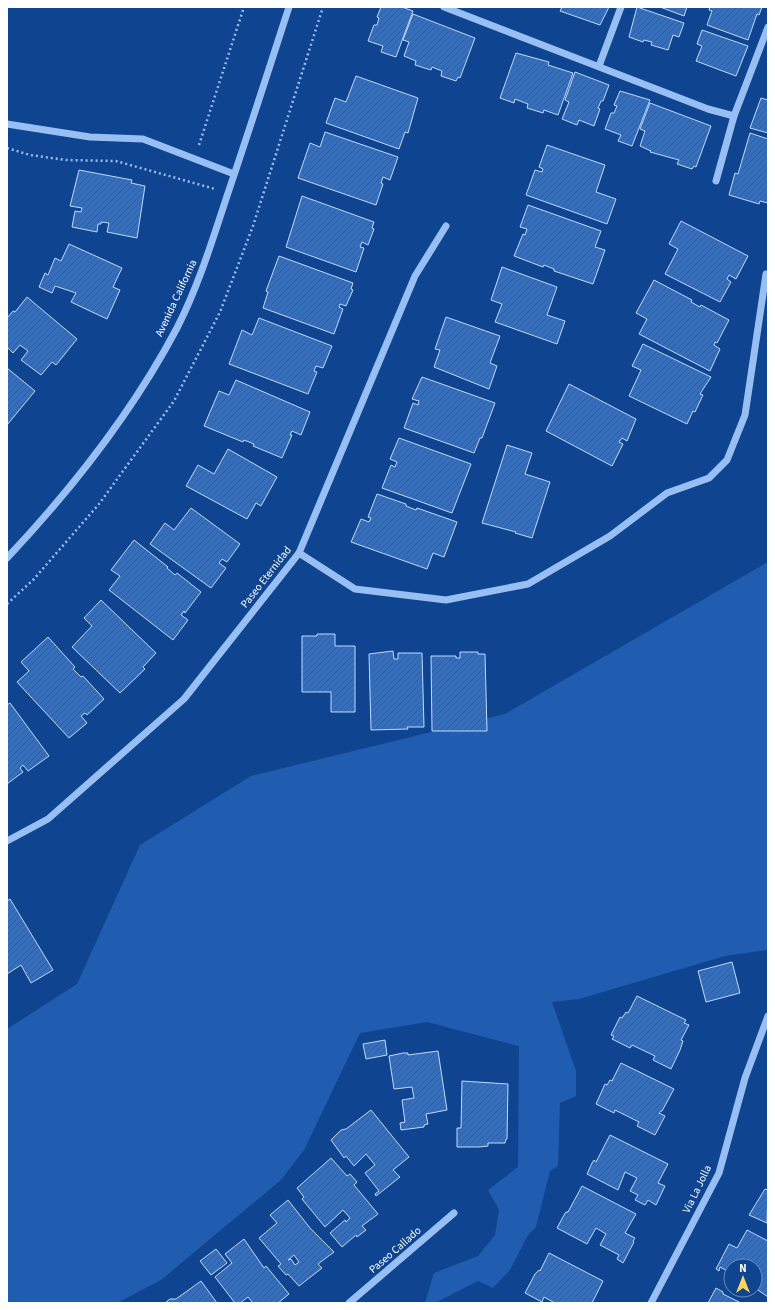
<svg xmlns="http://www.w3.org/2000/svg" width="775" height="1310" font-family="'Source Sans 3',sans-serif">
<style>
.green{fill:#205db0}
.building{fill:url(#building-hatch);stroke:#c0dafe;fill-rule:evenodd}
.lines{fill:none;stroke-linecap:round;stroke-linejoin:round}
.path{stroke:#98bff4;stroke-width:2.5;stroke-dasharray:2 3;stroke-linecap:butt}
.minor{stroke:#98bff4;stroke-width:7}
.labels{text-anchor:middle;dominant-baseline:central;stroke-width:4;stroke-linejoin:round;paint-order:stroke}
.street-label{font-size:11px;fill:#fff;stroke:#0f4490}
</style>
<defs>
<pattern id="building-hatch" width="6" height="6" patternUnits="userSpaceOnUse"><rect width="6" height="6" fill="#376eb9"/><path d="M-1 1l2-2M0 6l6-6M5 7l2-2" fill="none" stroke="#435b7d"/></pattern>
</defs>
<rect width="100%" height="100%" fill="#0f4490"/>
<polygon class="green" points="768,562 768,950 725,956 579,999 552,1002 576,1071 576,1096 560,1103 558,1166 550,1171 536,1227 528,1235 510,1270 493,1288 478,1281 435,1303 425,1303 434,1273 478,1256 495,1235 499,1210 488,1190 518,1167 519,1046 427,1022 360,1033 304,1150 281,1180 161,1280 117,1303 7,1303 7,1029 77,984 140,845 251,776 505,714"/>
<g class="building">
<polygon points="381,7 402,7 413,11 396,57 381,52 383,46 368,41 374,25 377,25 379,18 377,17"/>
<polygon points="562,7 609,7 600,25 560,11"/>
<polygon points="637,7 684,23 679,37 673,35 668,50 651,45 652,42 644,40 643,42 629,37"/>
<polygon points="660,7 687,7 684,16"/>
<polygon points="710,7 762,7 759,15 757,14 748,40 707,25 712,11 709,10"/>
<polygon points="413,14 475,38 460,78 458,77 456,81 441,76 442,71 432,67 431,70 415,65 416,61 404,56 409,42 403,40"/>
<polygon points="702,30 748,46 736,76 696,61 702,46 697,44"/>
<polygon points="516,53 549,62 548,65 573,73 558,115 544,110 543,113 527,108 528,104 515,99 514,103 500,98"/>
<polygon points="575,72 609,85 603,101 601,101 598,108 600,109 594,126 579,120 577,125 562,119 569,102 565,100"/>
<polygon points="356,76 418,98 408,133 405,132 399,149 326,123 335,98 346,102"/>
<polygon points="620,91 650,100 632,146 618,141 621,135 605,129 611,113 614,113 617,106 614,105"/>
<polygon points="761,98 768,100 768,133 750,128"/>
<polygon points="650,103 711,126 696,167 694,166 692,169 677,164 679,160 650,152 651,151 640,146 645,131 640,129"/>
<polygon points="325,132 398,157 390,180 383,177 381,183 383,184 376,205 298,178 310,143 320,147"/>
<polygon points="750,133 768,139 768,203 760,201 759,204 729,195 735,173 738,174"/>
<polygon points="547,145 605,165 596,192 616,199 607,224 526,195 535,170 542,172 543,169 539,167"/>
<polygon points="79,170 132,180 131,183 145,186 137,238 107,232 109,223 101,222 101,224 98,224 97,232 72,227 75,211 81,212 82,208 70,206"/>
<polygon points="302,196 374,222 372,228 374,229 368,245 362,242 360,247 364,248 356,272 286,247"/>
<polygon points="528,205 601,231 595,247 605,250 593,284 554,271 554,269 544,265 543,267 514,256 523,234 525,235 527,229 520,227"/>
<polygon points="681,221 748,256 736,279 729,275 727,279 731,282 720,302 665,274 678,249 669,244"/>
<polygon points="69,244 122,268 113,287 120,290 107,319 71,302 76,293 55,286 52,293 39,287 45,273 48,275 55,258 61,261"/>
<polygon points="279,256 353,283 351,289 353,290 346,306 340,304 339,307 343,309 334,334 263,308 268,292 266,291"/>
<polygon points="502,267 557,287 547,315 565,321 557,344 495,322 502,304 491,300"/>
<polygon points="654,280 692,300 691,302 700,307 701,305 729,320 717,343 715,342 714,345 720,349 710,371 639,334 647,319 636,313"/>
<polygon points="27,297 77,339 56,365 52,362 41,375 21,360 28,351 20,345 13,353 7,347 7,318 13,311 15,312"/>
<polygon points="446,317 500,336 490,363 497,366 489,389 434,367 440,350 435,349"/>
<polygon points="259,318 332,346 323,368 316,366 314,371 317,372 308,394 229,364 242,330 252,335"/>
<polygon points="643,344 711,377 700,394 703,395 695,412 693,411 687,424 629,396 641,370 632,366"/>
<polygon points="7,368 35,391 7,425"/>
<polygon points="422,377 495,403 482,438 480,438 474,453 404,428 413,403 418,405 419,401 412,399"/>
<polygon points="236,380 310,412 301,435 292,431 290,435 292,435 282,458 253,446 254,444 244,440 243,442 204,426 219,391 229,395"/>
<polygon points="569,384 636,419 627,441 622,438 619,442 623,444 612,466 546,431"/>
<polygon points="399,438 471,464 452,513 382,488 391,465 395,467 397,462 390,459"/>
<polygon points="507,445 532,453 525,474 550,482 532,538 515,533 516,532 482,523"/>
<polygon points="228,449 277,477 261,506 256,503 247,519 186,486 198,465 214,474"/>
<polygon points="377,494 406,504 406,506 416,510 417,508 457,522 444,557 433,553 427,569 351,542 361,519 369,522 371,518 368,517"/>
<polygon points="191,508 240,544 227,562 222,559 219,563 226,568 211,588 150,544 165,523 174,530"/>
<polygon points="134,540 168,567 167,568 175,575 177,573 201,592 185,613 184,611 181,615 188,620 173,640 109,590 120,576 111,570"/>
<polygon points="101,600 156,653 143,667 145,669 120,693 72,647 92,626 84,618"/>
<polygon points="317,634 335,634 335,646 355,646 355,712 331,712 331,692 302,692 302,636 317,636"/>
<polygon points="48,637 75,667 73,669 81,677 83,676 104,699 87,715 85,713 81,716 87,723 69,738 17,682 29,671 21,662"/>
<polygon points="393,651 394,659 398,659 398,653 422,653 424,727 407,727 408,729 371,730 369,654"/>
<polygon points="460,652 478,652 478,654 485,654 487,731 432,731 431,656 456,656 456,658 460,658"/>
<polygon points="10,703 49,756 28,771 23,765 20,768 23,772 7,784 7,705"/>
<polygon points="10,899 53,970 31,983 21,965 7,974 7,901"/>
<polygon points="732,962 740,993 706,1002 698,971"/>
<polygon points="637,996 686,1020 684,1023 689,1025 681,1040 683,1041 680,1050 671,1069 653,1060 655,1056 632,1045 630,1048 612,1039 614,1036 611,1035 620,1017 622,1018 626,1012 628,1013"/>
<polygon points="385,1040 387,1055 366,1059 363,1044"/>
<polygon points="438,1051 447,1110 426,1114 428,1124 424,1125 424,1127 401,1130 400,1123 405,1122 402,1100 414,1098 412,1087 394,1089 389,1056 403,1053 408,1053 408,1055"/>
<polygon points="621,1063 674,1089 662,1111 661,1111 659,1113 665,1116 655,1135 637,1126 639,1122 615,1110 614,1113 596,1104 605,1084 607,1085 610,1080 612,1081"/>
<polygon points="462,1081 508,1084 507,1139 506,1139 505,1143 488,1143 488,1146 479,1147 457,1147 457,1128 461,1128"/>
<polygon points="371,1110 409,1157 393,1170 400,1177 376,1196 375,1194 379,1191 365,1173 375,1165 366,1154 354,1166 346,1156 344,1158 331,1140 341,1130 346,1129"/>
<polygon points="610,1135 668,1164 658,1183 665,1186 656,1205 648,1200 645,1205 635,1200 638,1195 630,1191 637,1178 625,1172 618,1190 587,1174 592,1163 594,1160 596,1162"/>
<polygon points="331,1158 347,1176 350,1174 357,1182 354,1185 378,1214 362,1226 366,1230 357,1237 356,1235 342,1247 330,1233 345,1220 346,1222 350,1218 343,1210 325,1227 302,1199 304,1197 297,1188"/>
<polygon points="582,1186 636,1214 625,1233 635,1238 633,1241 634,1242 623,1263 617,1259 619,1255 600,1245 606,1234 596,1228 587,1244 557,1228 564,1215 566,1212 568,1212"/>
<polygon points="765,1189 768,1190 767,1223 749,1215"/>
<path d="M288 1200 310 1228 334 1252 318 1264 322 1268 299 1286 288 1274 286 1275 278 1266 281 1264 259 1238 277 1223 270 1215ZM294 1255 299 1262 295 1265 291 1259 288 1260Z"/>
<polygon points="747,1230 768,1241 768,1297 755,1288 755,1276 758,1271 755,1270 755,1266 731,1266 731,1273 720,1267 719,1271 716,1269 729,1244 737,1248"/>
<polygon points="244,1239 264,1268 266,1266 289,1294 278,1303 253,1303 248,1297 240,1303 235,1303 215,1277 232,1263 225,1254"/>
<polygon points="216,1249 227,1263 211,1275 200,1261"/>
<polygon points="549,1253 603,1281 592,1303 555,1303 544,1297 542,1302 525,1293 535,1274 539,1270 540,1271"/>
<polygon points="201,1281 217,1303 165,1303 170,1299 176,1299"/>
<polygon points="716,1288 723,1292 723,1294 741,1303 708,1303"/>
</g>
<g class="lines">
<g class="path">
<polyline points="199,145 244,7"/>
<polyline points="7,148 30,155 66,160 116,161 215,189"/>
<polyline points="7,604 34,579 99,504 174,401 220,312 253,226 323,7"/>
</g>
<g class="minor">
<polyline points="444,7 708,109 734,116"/>
<polyline points="599,66 621,7"/>
<polyline points="7,124 90,137 143,139 234,174"/>
<polyline points="716,181 734,116 768,27"/>
<polyline points="299,553 355,589 446,600 528,584 610,536 667,493 709,478 727,460 745,415 766,274"/>
<path d="M7 558C72 489 132 413 177 328 199 285 213 238 228 193 249 131 269 69 289 7"/>
<polyline points="7,841 48,819 184,699 299,553 415,276 446,226"/>
<polyline points="349,1303 454,1213"/>
<polyline points="651,1303 719,1173 745,1078 768,1016"/>
</g>
</g>
<g class="labels">
<g class="street-label">
<text transform="translate(176 298) rotate(-65)">Avenida California</text>
<text transform="translate(266 577) rotate(-52)">Paseo Eternidad</text>
<text transform="translate(697 1189) rotate(-64)">Via La Jolla</text>
<text transform="translate(395 1250) rotate(-41)">Paseo Callado</text>
</g>
</g>
<rect width="775" height="1310" fill="none" stroke="#ffffff" stroke-width="16"/>
<g transform="translate(743 1278)"><circle r="19" fill="#0f4490" stroke="#6f8fbc"/>
<path d="M0-3L7 15L0 10L-7 15Z" fill="#ffd45b"/>
<text y="-6" font-size="11" font-weight="bold" text-anchor="middle" fill="#ffffff">N</text>
</g>
</svg>
